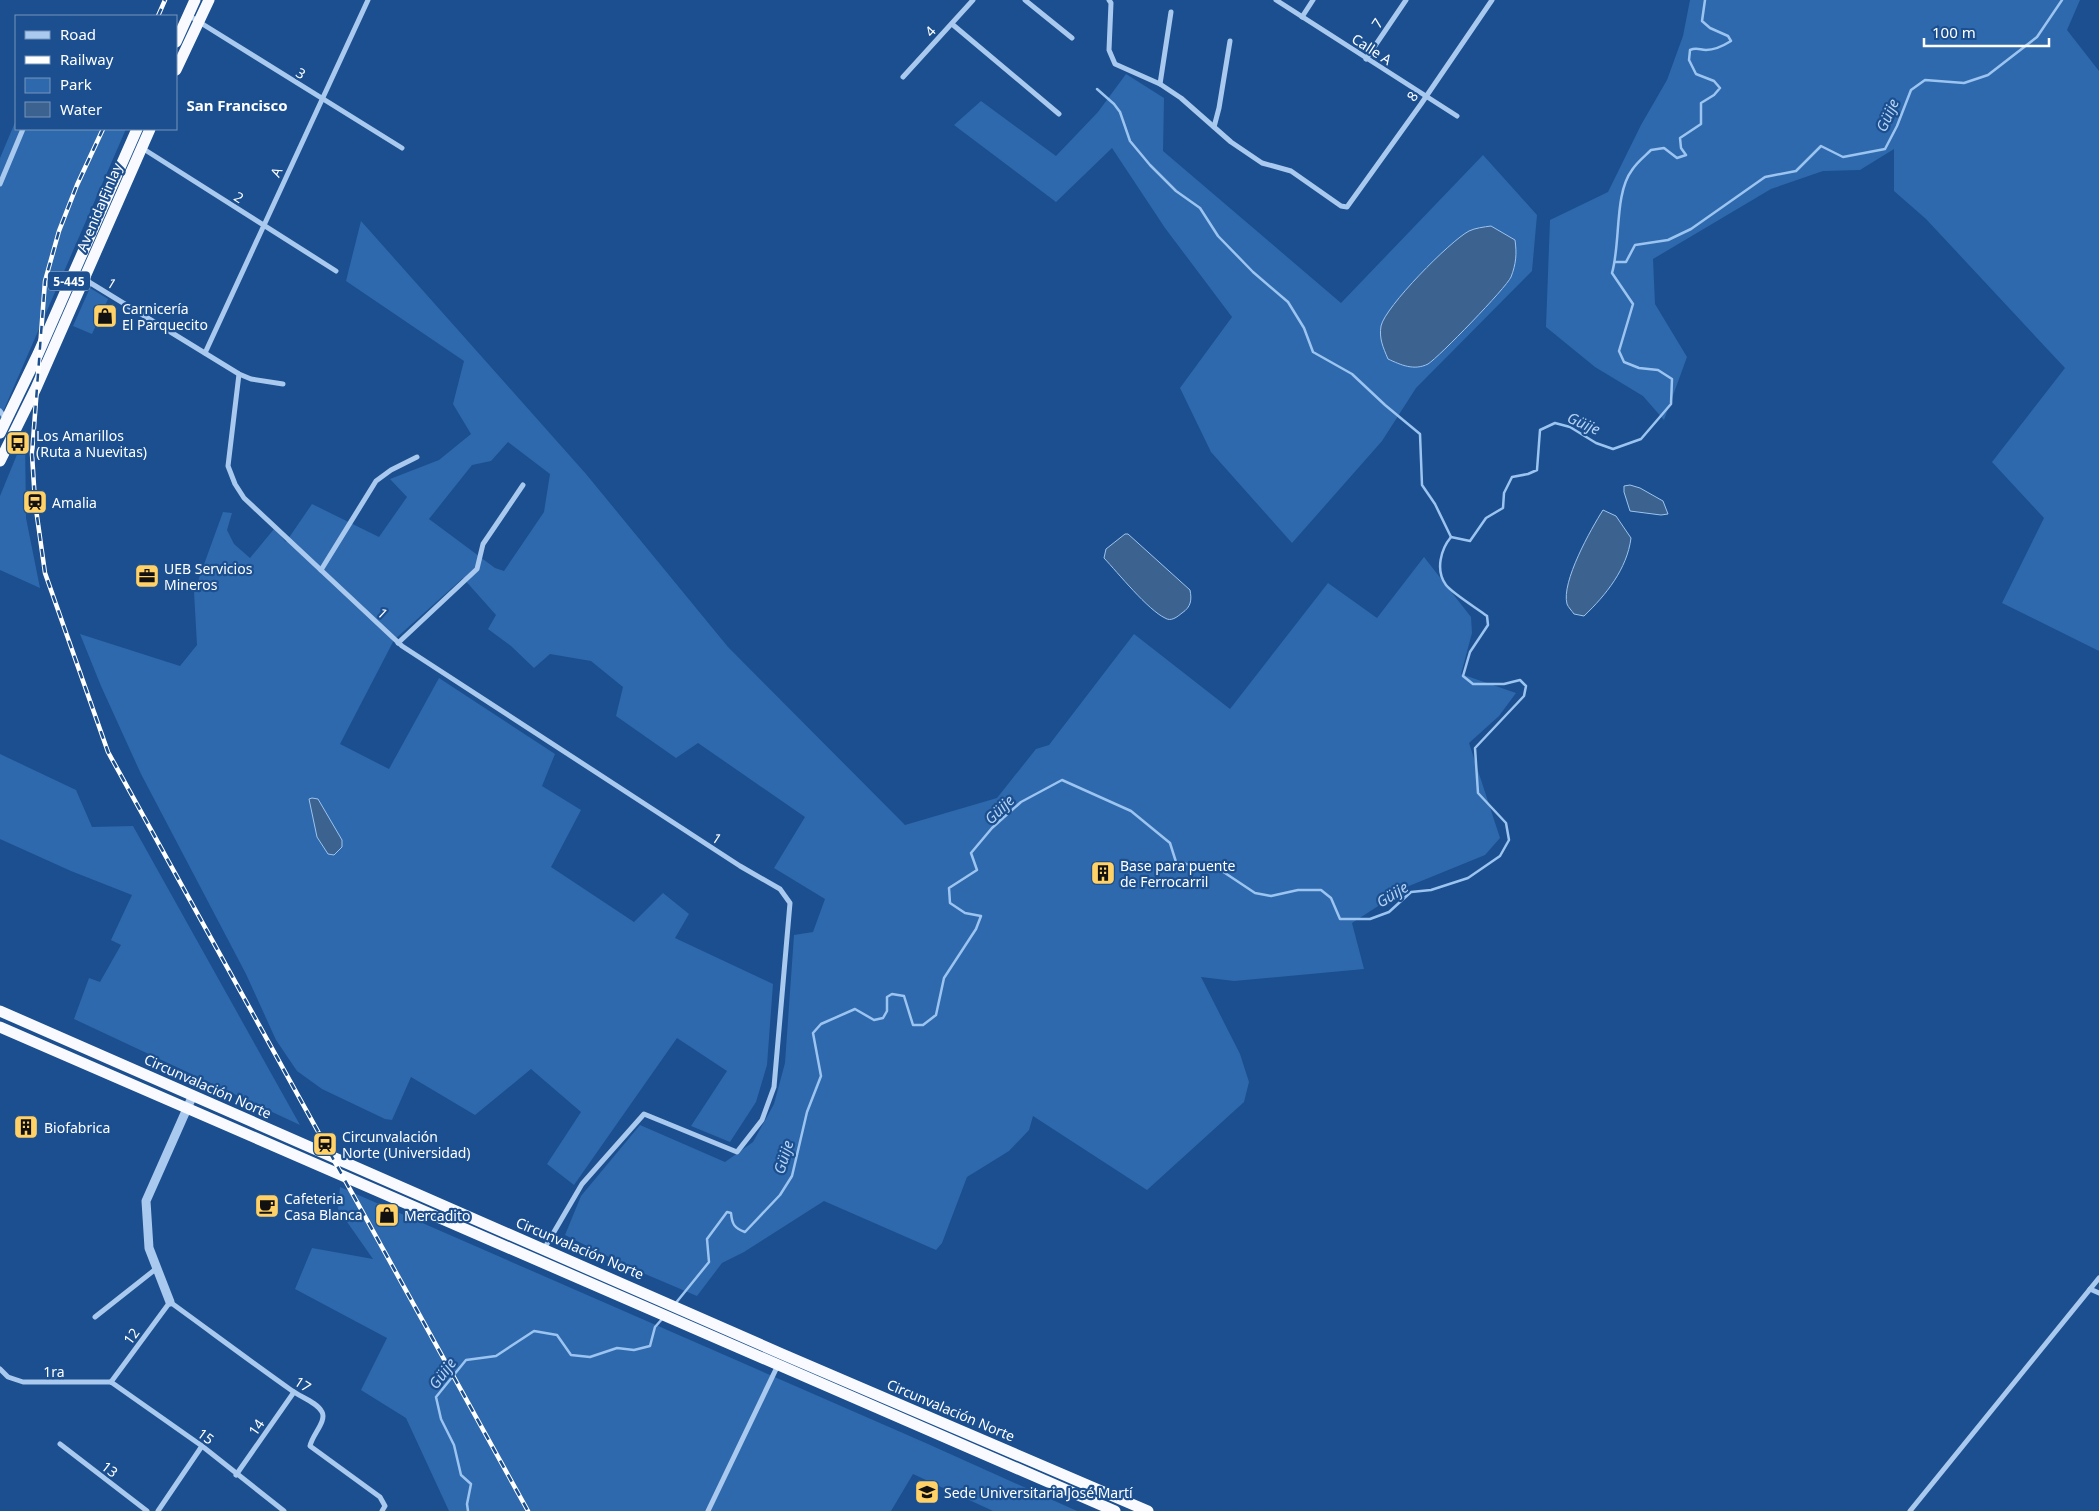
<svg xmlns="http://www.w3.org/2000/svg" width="2099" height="1511" viewBox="0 0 2099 1511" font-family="'Noto Sans',sans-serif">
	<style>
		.green { fill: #2e69ad; fill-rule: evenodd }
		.water { fill: #3c6290; stroke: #9cc4f0 }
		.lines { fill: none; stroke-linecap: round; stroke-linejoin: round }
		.stream { stroke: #9cc4f0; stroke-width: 2.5 }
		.minor { stroke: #a9c9ee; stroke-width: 5 }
		.tertiary { stroke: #a9c9ee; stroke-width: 9 }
		.trunk { stroke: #f8faff; stroke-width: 11 }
		.rail-casing { stroke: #fff; stroke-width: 4.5 }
		.rail { stroke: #1b4f8f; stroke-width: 2.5; stroke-dasharray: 8; stroke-linecap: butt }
		.labels { text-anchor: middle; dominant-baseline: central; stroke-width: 4.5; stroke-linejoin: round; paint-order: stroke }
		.shield { fill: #1b4f8f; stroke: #bbcadd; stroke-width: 1 }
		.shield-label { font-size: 12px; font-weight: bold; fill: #fff }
		.street-label { font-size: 14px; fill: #fff; stroke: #1b4f8f }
		.poi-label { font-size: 14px; fill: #fff; stroke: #1b4f8f; text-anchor: start }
		.neighbourhood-label { font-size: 15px; font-weight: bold; fill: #fff; stroke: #1b4f8f }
		.water-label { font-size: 15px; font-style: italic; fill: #b5d3f5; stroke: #1b4f8f }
	</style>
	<rect width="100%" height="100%" fill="#1b4f8f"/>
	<g class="green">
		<path d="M1690,0h390l-13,30 32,41v580l-97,-48 42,-85 -52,-56 73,-94 -139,-149 -32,-28v-42l-34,21 -37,1 -52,18 -118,70 2,45 32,53 -23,63 -21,-24 -48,-29 -49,-40 4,-107 58,-28 33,-67 26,-45 16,-44z"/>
		<path d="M1126,74l38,24 -1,53 178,152 142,-148 54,60 -5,56 -116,117 -34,53 -90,102 -81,-91 -31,-64 52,-71 -67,-89 -53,-80 -56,54 -102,-77 27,-24 75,55 42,-44z"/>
		<path d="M16,120v9h110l-124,285 -2,19v-275z"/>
		<path d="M361,221l225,253 142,173 177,178 92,-27 39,-49 13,-4 85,-111 96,75 98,-126 49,35 47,-61 47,60 1,16 -11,41 55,19 -17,23 -30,27 31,95 -15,17 -76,31 -57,37 12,46 -130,12 -33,-4 39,77 9,28 -5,20 -97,88 -114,-74 -4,14 -20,21 -42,26 -25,66 -6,7 -112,-49 -80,51 -22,11 -25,33 -66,-28 -66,-33 16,-39 59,-71 85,37 28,-20 21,-38 11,-41 9,-128 19,-3 12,-33 -51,-31 31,-51 -107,-74 -22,15 -60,-42 7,-29 -32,-26 -41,-7 -16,14 -23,-22 -23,-17 8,-14 -33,-37 -69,62 -54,104 49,25 50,-91 116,76 -13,32 39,24 -30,57 83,55 29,-29 26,21 -14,24 98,46 -6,81 -11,37 -26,40 -39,-16 36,-55 -50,-33 -103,147 -27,-21 34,-52 -50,-43 -56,46 -64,-38 -19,43 -7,-1 -63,-30 -25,-18 -21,-31 -30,-66 -105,-200 -40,-88 -21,-52 100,32 17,-21 -3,-53 29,-80 9,1 -5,17 7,14 16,14 24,-29 12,13 26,-38 67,33 28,-40 -17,-18 49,-19 32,-26 -18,-30 11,-43 -118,-80zM508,442l42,32 -6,38 -40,59 -9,-3 -66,-49 43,-54 19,-4z"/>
		<path d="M90,288l18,11 -16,35 -19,-8z"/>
		<path d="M25,435l1,83 14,70 -40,-18v-74z"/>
		<path d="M0,754l76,36 16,37 41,-1 167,299 -226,-106 15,-41 11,4 21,-37 -10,-5 21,-45 -61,-24 -71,-32z"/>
		<path d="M340,1187l588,257 149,67h-84l-80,-37 -22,37h-442l-43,-93 -45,-28 26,-52 -92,-49 17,-41 61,11 -35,-50z"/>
	</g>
	<g class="water">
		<path d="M1491,226l24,14c2,14 1,24 -4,37 -5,11 -72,80 -83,87 -14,7 -27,1 -40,-5 -5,-12 -9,-20 -7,-33 4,-19 69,-85 88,-95 6,-3 15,-4 22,-5z"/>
		<path d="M1630,485l10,3 23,13 5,13 -7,1 -31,-4 -6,-19v-6z"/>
		<path d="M1603,510l13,6 15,22c-4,31 -25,57 -47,78l-10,-2c-2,-3 -6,-7 -7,-10 -6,-22 24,-75 36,-94z"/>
		<path d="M1125,534h3l62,56c2,10 1,17 -8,23 -5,4 -11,9 -17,5 -17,-8 -47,-45 -61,-60l2,-9z"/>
		<path d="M312,798l6,1 24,41v7l-8,8 -6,-1 -11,-17 -8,-38z"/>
	</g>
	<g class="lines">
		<g class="stream">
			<path d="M1097,89l17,15 6,8 10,29 20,24 26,26 24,17 18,28 35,36 35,30 16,26 9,24 39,22 33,31 35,29 2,51 13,19 16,33"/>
			<path d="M1615,262h11l9,-17 33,-5 23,-11 74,-52 31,-6 25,-25 22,11 42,-8 12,-23 14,-36 14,-10 39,3 24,-8 49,-38 25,-37"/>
			<path d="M675,1304l34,-42 -2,-23 20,-27 4,1c1,11 3,15 14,19l35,-37 12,-19 15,-64 14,-36 -8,-43 8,-9 34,-15 19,11 9,-2 4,-7v-14l5,-3 12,2 9,29h10l13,-10 8,-37 32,-49 5,-13 -16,-3 -15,-10 -1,-15 28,-18 -6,-17 21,-25 29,-26 41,-22 69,31 39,32 6,19 46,9 33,22 16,3 27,-6h23l10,8 9,21h30l19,-7 22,-20 20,-2 37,-12 32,-22 9,-16 -3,-17 -28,-30 -3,-45 49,-52 2,-10 -6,-6 -16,4h-31l-10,-8 7,-24 18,-27 -1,-9c-9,-7 -35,-23 -41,-31 -11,-15 -5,-36 5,-48l19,4 16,-23 17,-10 1,-15 8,-16 16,-3 9,-4 3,-40 15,-7 15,4 26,16 17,6 28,-10 30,-35 1,-25 -14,-9 -19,-2 -15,-6 -5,-11 14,-47 -21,-31c9,-31 2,-79 20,-103 5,-8 13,-14 19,-20l13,-2 13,10 9,-3 -5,-7 -1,-10 21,-14v-21l13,-8 6,-7 -6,-7 -18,-7 -7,-14 1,-10c7,-3 10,0 16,0 9,0 17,-4 25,-9l-3,-5 -18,-8 -8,-7 3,-21"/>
			<path d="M468,1511l-1,-7 4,-20 -10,-9 -7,-30 -13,-26 -5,-22 30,-37 30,-4 38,-25 23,4 14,20 19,2 27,-9 17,2 16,-4 5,-19 8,-9"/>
		</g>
		<g class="minor">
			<path d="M1025,0l47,38"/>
			<path d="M1109,0l2,3 -2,47 6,14 45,20 21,14 50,44 31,21 29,8 50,35 6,1 74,-103 71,-104"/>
			<path d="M1276,0l181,116"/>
			<path d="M188,15l214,133"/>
			<path d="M1302,17l11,-17"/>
			<path d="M952,24l107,90"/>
			<path d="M1366,59l40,-59"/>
			<path d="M903,77l70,-77"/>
			<path d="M1160,84l11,-72"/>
			<path d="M1214,127l5,-19 11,-67"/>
			<path d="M142,148l194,123"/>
			<path d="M0,184l23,-55"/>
			<path d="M84,279l155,95 12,5 32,5"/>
			<path d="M205,353l163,-353"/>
			<path d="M239,374l-11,92 7,18 9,14 158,148 338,220 40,23 10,14 -16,184 -12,33 -25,32 -93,-38 -62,70 -38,65"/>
			<path d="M0,411l7,9"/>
			<path d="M321,570l55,-89 15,-11 26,-13"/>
			<path d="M398,643l79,-74 6,-25 40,-59"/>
			<path d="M2090,1289l9,4"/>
			<path d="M95,1317l62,-49"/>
			<path d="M0,1369l8,8 15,5h88"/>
			<path d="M111,1382l59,-80c40,29 80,59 121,88 9,7 26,12 31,22 5,9 -10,23 -12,34l70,51 5,9 -3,5"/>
			<path d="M111,1382l91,64 82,65"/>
			<path d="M60,1444l87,67"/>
			<path d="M236,1475l58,-83"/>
			<path d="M158,1511l44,-65"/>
			<path d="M708,1511l70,-146"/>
			<path d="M1910,1511l189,-233"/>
		</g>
		<path class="tertiary" d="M170,1302l-21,-54 -3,-47 47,-106"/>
		<g class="trunk">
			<path d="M176,42l19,-42"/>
			<path d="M176,70l33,-70"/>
			<path d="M0,433l38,-79 99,-225"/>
			<path d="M0,461l36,-73 114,-259"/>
			<path d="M0,1011l782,343 366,157"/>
			<path d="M0,1027l1115,484"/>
		</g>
		<defs>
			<g id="rail">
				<path d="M158,16l7,-16"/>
				<path d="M103,129l-26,56 -18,46 -14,50 -13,173 3,48 10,71 63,179 420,759"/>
			</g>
		</defs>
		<use href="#rail" class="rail-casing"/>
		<use href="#rail" class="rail"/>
	</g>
	<defs>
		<symbol id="shop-square" viewBox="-11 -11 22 22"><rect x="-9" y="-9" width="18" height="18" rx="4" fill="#ffd166" stroke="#1b4f8f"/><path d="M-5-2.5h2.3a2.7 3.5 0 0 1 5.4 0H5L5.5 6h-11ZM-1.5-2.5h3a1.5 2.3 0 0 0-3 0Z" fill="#111"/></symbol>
		<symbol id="bus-square" viewBox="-11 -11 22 22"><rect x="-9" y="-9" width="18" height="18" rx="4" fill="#ffd166" stroke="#1b4f8f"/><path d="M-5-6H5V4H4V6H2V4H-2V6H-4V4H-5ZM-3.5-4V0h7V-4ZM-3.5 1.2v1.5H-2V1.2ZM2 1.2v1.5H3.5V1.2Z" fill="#111"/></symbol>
		<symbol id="station-square" viewBox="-11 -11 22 22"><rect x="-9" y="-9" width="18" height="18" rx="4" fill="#ffd166" stroke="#1b4f8f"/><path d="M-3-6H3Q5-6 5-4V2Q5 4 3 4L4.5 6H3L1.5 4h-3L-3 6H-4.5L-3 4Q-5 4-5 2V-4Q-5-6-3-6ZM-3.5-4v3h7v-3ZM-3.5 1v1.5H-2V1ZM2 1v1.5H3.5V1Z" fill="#111"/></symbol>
		<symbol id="office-square" viewBox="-11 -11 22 22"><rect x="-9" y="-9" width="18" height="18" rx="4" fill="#ffd166" stroke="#1b4f8f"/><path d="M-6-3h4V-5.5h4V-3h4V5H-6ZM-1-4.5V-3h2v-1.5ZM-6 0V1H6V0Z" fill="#111"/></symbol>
		<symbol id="building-square" viewBox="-11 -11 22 22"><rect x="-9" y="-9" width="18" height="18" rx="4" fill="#ffd166" stroke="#1b4f8f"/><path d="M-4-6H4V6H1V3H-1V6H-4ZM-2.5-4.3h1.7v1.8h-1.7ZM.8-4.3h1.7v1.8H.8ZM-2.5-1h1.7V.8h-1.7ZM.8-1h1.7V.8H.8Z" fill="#111"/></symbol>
		<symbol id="cafe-square" viewBox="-11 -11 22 22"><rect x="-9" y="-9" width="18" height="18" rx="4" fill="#ffd166" stroke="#1b4f8f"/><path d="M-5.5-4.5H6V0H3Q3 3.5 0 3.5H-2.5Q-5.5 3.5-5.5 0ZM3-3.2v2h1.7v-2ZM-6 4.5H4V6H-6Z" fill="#111"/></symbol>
		<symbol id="university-square" viewBox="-11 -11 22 22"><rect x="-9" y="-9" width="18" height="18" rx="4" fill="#ffd166" stroke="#1b4f8f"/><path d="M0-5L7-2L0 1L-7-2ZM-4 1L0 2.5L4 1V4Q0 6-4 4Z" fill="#111"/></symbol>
	</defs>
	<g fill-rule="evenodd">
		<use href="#shop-square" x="91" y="302" width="28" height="28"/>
		<use href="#bus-square" x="4" y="429" width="28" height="28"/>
		<use href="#station-square" x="21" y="488" width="28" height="28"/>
		<use href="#office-square" x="133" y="562" width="28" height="28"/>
		<use href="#building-square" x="1089" y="859" width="28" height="28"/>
		<use href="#building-square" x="12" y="1113" width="28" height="28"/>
		<use href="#station-square" x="311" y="1130" width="28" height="28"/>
		<use href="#cafe-square" x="253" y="1192" width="28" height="28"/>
		<use href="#shop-square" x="373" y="1201" width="28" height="28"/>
		<use href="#university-square" x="913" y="1478" width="28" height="28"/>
	</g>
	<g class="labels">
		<rect class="shield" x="48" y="271.5" width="42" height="19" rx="4"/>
		<g class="shield-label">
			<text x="69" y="281">5-445</text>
		</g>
		<g class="street-label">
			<text transform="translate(1377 23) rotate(-56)">7</text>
			<text transform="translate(930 31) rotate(-47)">4</text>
			<text transform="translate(1372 49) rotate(33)">Calle A</text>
			<text transform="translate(301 73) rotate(32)">3</text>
			<text transform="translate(1412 96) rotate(-55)">8</text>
			<text transform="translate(276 172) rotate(-65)">A</text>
			<text transform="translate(239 197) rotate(32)">2</text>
			<text transform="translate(99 207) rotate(-67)">Avenida Finlay</text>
			<text transform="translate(112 283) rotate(31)">1</text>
			<text transform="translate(383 613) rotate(43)">1</text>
			<text transform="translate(717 838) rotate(33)">1</text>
			<text transform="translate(208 1086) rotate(24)">Circunvalación Norte</text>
			<text transform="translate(580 1248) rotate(23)">Circunvalación Norte</text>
			<text transform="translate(131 1336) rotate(-54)">12</text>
			<text x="54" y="1371">1ra</text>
			<text transform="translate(303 1384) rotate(33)">17</text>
			<text transform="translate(951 1410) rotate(23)">Circunvalación Norte</text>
			<text transform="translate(256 1427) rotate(-55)">14</text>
			<text transform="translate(206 1436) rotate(36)">15</text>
			<text transform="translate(110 1469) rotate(38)">13</text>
		</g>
		<g class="poi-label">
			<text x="122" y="308">Carnicería<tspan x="122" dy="16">El Parquecito</tspan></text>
			<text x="36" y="435">Los Amarillos<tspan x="36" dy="16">(Ruta a Nuevitas)</tspan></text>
			<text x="52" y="502">Amalia</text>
			<text x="164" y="568">UEB Servicios<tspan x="164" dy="16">Mineros</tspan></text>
			<text x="1120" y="865">Base para puente<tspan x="1120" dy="16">de Ferrocarril</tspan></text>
			<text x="44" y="1127">Biofabrica</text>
			<text x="342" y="1136">Circunvalación<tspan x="342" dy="16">Norte (Universidad)</tspan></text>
			<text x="284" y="1198">Cafeteria<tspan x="284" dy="16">Casa Blanca</tspan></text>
			<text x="404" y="1215">Mercadito</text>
			<text x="944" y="1492">Sede Universitaria José Martí</text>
		</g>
		<g class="neighbourhood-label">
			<text x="237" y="105">San Francisco</text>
		</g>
		<g class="water-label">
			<text transform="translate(1887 115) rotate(-66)">Güije</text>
			<text transform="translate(1584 423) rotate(24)">Güije</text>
			<text transform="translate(999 809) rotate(-44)">Güije</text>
			<text transform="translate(1392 894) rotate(-32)">Güije</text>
			<text transform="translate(783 1157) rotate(-73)">Güije</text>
			<text transform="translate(442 1373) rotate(-53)">Güije</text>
		</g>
	</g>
	<rect x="15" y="15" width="162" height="115" fill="#1b4f8f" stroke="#7695bc"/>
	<rect x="25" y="31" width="25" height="8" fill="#a9c9ee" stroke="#7695bc"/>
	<text x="60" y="40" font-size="15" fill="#ffffff">Road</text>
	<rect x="25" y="56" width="25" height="8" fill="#ffffff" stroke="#7695bc"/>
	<text x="60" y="65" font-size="15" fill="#ffffff">Railway</text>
	<rect x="25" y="78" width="25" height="15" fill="#2e69ad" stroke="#7695bc"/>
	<text x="60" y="90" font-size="15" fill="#ffffff">Park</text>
	<rect x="25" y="102" width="25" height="15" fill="#3c6290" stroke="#7695bc"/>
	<text x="60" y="115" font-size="15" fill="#ffffff">Water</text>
	<path d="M1924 38v8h125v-8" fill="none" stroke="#ffffff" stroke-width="2.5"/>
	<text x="1932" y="38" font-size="15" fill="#ffffff" stroke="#1b4f8f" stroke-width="4" paint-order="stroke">100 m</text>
</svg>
